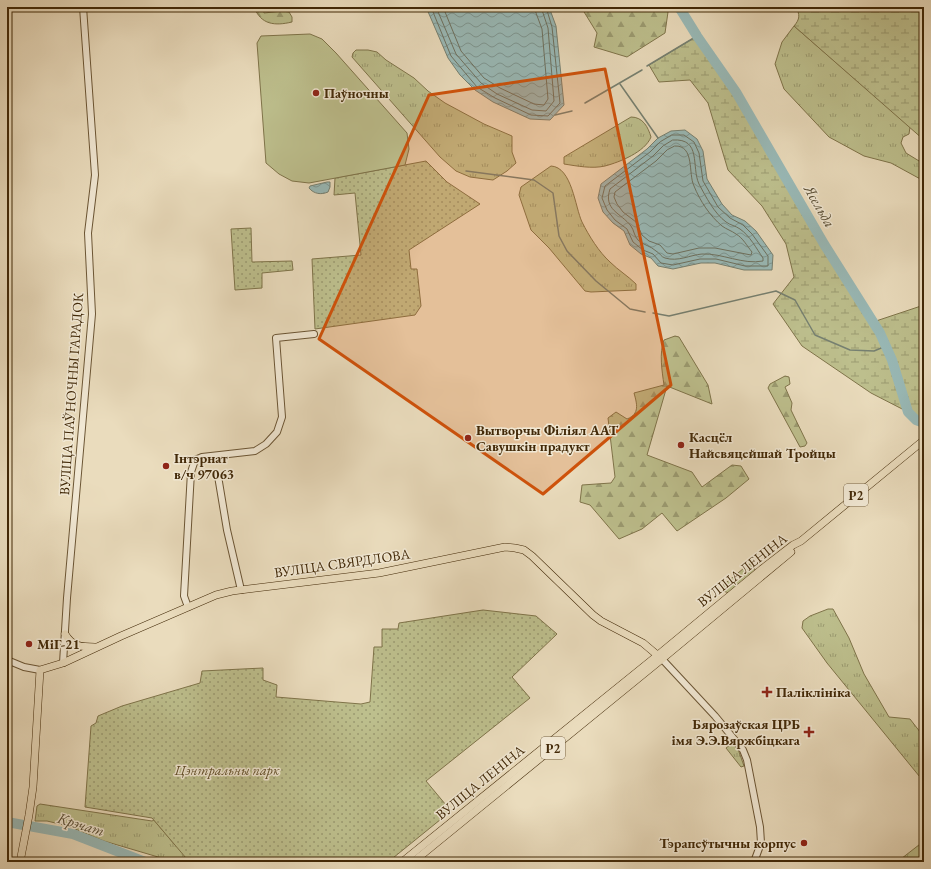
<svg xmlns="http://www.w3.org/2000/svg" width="931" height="869" viewBox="0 0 931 869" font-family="'EB Garamond',serif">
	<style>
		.grass { fill: url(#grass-tufts); stroke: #7f744a }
		.forest { fill: url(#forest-firs); stroke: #7f744a }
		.wetland { fill: url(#wetland-marsh); stroke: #7f744a }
		.park { fill: url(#park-dots); stroke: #7f744a }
		.pitch { fill: #bdbf8d; stroke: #7f744a }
		.water { fill: url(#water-waves); stroke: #768071 }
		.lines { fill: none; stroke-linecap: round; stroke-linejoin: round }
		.shore { stroke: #6d7160; stroke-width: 1 }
		.stream { stroke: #768071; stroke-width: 1.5 }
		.river { stroke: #99bab8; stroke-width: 10 }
		.minor-casing { stroke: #6b5534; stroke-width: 8 }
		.major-casing { stroke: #412807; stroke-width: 8 }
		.minor { stroke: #f1e8d4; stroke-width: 6 }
		.major { stroke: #eadcbd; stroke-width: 7 }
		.marked { fill: #cf520b; fill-opacity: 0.2; stroke: #cf520b; stroke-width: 3; stroke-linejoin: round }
		.poi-dot { fill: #8f2418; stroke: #f1e8d4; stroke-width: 1.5 }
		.labels { text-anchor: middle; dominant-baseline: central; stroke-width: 3; stroke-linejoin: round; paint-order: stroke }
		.shield { fill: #f1e8d4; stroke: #766244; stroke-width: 1 }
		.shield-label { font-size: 13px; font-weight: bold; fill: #412807 }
		.poi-label { font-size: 14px; font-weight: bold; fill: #412807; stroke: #f1e8d4; text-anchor: start }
		.street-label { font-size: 14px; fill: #412807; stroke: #f1e8d4 }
		.park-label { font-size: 14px; font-style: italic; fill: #604e28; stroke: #f1e8d4 }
		.water-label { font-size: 15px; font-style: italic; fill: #574c33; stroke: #f1e8d4 }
	</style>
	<defs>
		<pattern id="grass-tufts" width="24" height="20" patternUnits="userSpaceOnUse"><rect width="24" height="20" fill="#bdbf8d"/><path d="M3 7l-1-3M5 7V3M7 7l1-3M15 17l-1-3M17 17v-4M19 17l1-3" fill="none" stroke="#9b9b71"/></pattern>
		<pattern id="forest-firs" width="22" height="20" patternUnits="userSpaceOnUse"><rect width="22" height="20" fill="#bdbf8d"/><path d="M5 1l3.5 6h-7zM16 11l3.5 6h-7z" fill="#9b9b71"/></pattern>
		<pattern id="wetland-marsh" width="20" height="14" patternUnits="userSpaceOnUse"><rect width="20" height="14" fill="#bdbf8d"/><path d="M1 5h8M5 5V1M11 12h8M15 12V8" fill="none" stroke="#9b9b71"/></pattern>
		<pattern id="park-dots" width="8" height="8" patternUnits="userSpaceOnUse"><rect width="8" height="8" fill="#bdbf8d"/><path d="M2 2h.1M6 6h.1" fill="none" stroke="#9b9b71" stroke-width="1.8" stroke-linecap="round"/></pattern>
		<pattern id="water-waves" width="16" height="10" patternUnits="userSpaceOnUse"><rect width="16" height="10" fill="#99bab8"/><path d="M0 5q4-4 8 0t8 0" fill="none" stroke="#7e9794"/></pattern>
	</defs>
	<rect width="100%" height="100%" fill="#eadcbd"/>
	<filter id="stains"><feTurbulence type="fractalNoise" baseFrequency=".005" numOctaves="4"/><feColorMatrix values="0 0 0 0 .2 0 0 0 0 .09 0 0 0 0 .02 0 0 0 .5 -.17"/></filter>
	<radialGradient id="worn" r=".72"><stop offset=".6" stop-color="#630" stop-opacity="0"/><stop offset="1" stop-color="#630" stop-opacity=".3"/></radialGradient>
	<g class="grass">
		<path d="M794,26l116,101 -1,7 -6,3 -2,6 5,10 18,11v17l-33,-18 -27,-7 -35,-19 -45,-48 -9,-25 7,-22z"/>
		<path d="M356,50h12l9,2 9,8 28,18 14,13 17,12 39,21 28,12v16l4,11 -9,8 -14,9 -23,-3 -14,-6 -16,-14 -88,-100 1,-4z"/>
		<path d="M631,117c12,0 17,10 20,20 -6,15 -31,25 -46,29 -13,3 -28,0 -41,-2v-7z"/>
		<path d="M551,166c21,1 24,41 31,56 7,14 17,30 28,40 8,8 18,14 26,22v6l-45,2 -6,-1 -36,-43 -18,-18 -12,-35 2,-8z"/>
		<path d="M749,564l5,1 1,6 -26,22 -6,-2 -1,-5z"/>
		<path d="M828,609h5l16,29 15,36 25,43 21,2 14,18v45l-97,-119 -25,-35 1,-7 7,-5z"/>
		<path d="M730,745h4l4,4 6,17 -3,1 -15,-19z"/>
		<path d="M40,804l112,17 2,-1 21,25 78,2 4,14 -82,1 -71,-21 -36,-15 -21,-5h-12l2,-15z"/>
		<path d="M924,841v15l-7,6h-20z"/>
	</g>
	<g class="forest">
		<path d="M254,7h9l1,6 18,-2 7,1 3,5v5c-17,4 -31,3 -38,-15z"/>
		<path d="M581,7h84l3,5 -3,21 -38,24 -33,-10 3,-14z"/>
		<path d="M675,336l4,1 29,48 4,19 -45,-18 -20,69 45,17 10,15 30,-22 9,1 8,13 -23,19 -49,33 -15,-18 -20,16 -23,10 -29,-34 -10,-3 2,-17 29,-2 4,-6 -7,-59 8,-6 11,7c13,-5 10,-15 7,-26l30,-8c-2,-14 -5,-32 0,-45z"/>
		<path d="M785,376l4,1 1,7 -5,3 7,16 -1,7 16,33 -2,3 -5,1 -32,-59 2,-4z"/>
	</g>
	<g class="wetland">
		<path d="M796,7h128v133l-130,-114c6,-7 6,-11 2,-19z"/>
		<path d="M697,36l39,56 88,152 49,78 51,-17v118l-8,-3 -8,-8 -37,-19 -69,-47 -29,-42 21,-27 -8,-33 -24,-38 -34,-36 -20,-67 -18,-23 -31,2 -10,-17z"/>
	</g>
	<g class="park">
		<path d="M426,161l21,21 33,22 -71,46 2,19h6l4,37 -6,9 -100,14 -3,-70 49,-4 -6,-62 -21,2 1,-17z"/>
		<path d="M251,228l1,34 40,-1 1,9 -31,3v15l-27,2 -4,-61z"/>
		<path d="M483,610l53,6 21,18 -45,43 18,21 -104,83 25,30 -63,51h-99l-7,-3 -20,-1h-76l-34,-40 -67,-11 6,-81 5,-3 2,-7 24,-10 78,-23 2,-12 61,-3v12l14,5 -1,12 85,7 9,-2 4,-55h8v-18h16l1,-6z"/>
	</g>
	<path class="pitch" d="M310,34l12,5 14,14 71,80 2,16 -4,16 -96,18 -17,-2 -13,-7 -13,-11 -9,-120 4,-7z"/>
	<g class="water">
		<path d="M426,7h123l7,19 8,79 -14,15 -20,-1 -37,-17 -18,-12 -15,-15 -12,-17z"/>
		<path d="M685,130l12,9 6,12 4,28 15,25 10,11 13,6 11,10 17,24 -1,15h-28l-29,-7h-14l-28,6 -15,-3 -7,-8 -10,-4 -11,-9 -6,-14 -11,-8 -10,-11 -5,-14 3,-14 46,-35 11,-11 13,-7z"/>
		<path d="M327,182h3v5l-2,5c-7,3 -14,2 -19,-4l1,-2z"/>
	</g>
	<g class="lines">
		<g class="shore">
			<path d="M431,7l20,49 26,31 18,11 36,17 17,1 12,-13 -8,-76 -6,-20"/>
			<path d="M436,7l20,47 25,29 16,11 35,16 14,1 8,-10 -6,-73 -7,-21"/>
			<path d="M443,7l18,44 23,27 16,10 34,16 10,1 4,-6 -6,-70 -6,-16 -1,-6"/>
			<path d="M672,135h12l10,7 5,11 4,28 15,26 12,11 13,7 9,9 16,22v10h-23l-29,-7h-16l-27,6 -12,-2 -8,-9 -10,-4 -10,-8 -6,-13 -12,-9 -8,-10 -5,-12 3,-12 45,-34 10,-10z"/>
			<path d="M673,140c29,-2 18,27 26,44 7,13 15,29 27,38 4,3 10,4 14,7 10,7 16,19 23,29v3c-20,4 -41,-8 -61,-7 -12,1 -24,8 -37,4 -4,-1 -5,-5 -9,-7 -5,-5 -13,-6 -18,-11 -4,-4 -4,-10 -7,-14 -10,-13 -28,-16 -21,-37l43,-33 10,-10z"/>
			<path d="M675,146c20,-1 13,28 19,40 6,15 16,30 28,40 4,3 10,5 14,8 7,4 11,12 16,18l-1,3 -36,-7h-16l-26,6 -6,-1 -7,-8 -11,-4 -7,-6 -6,-13 -13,-10 -6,-8 -3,-7 1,-5 41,-31 11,-11z"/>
		</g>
		<g class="stream">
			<path d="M647,66l50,-30"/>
			<path d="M620,84l38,54"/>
			<path d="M585,103l57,-33"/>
			<path d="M555,115l17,-4"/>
			<path d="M466,171l68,9 19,13 6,43 8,15 29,30 34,28 15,3"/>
			<path d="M653,313l16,3 107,-25 19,9 20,35 35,15 24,1 12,-5"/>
		</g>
		<g class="river">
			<path d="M679,7l18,29 39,56 88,152 56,89 12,27 16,52 8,8 8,3"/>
			<path d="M7,822l66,12 72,28"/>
		</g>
		<defs>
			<g id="minor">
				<path d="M218,476l9,54 14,60"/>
				<path d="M188,607l-4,-11 7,-124 4,-12 7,-3 53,-6 11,-7 11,-12 5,-15 -6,-79 38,-4"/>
				<path d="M662,659l53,57 28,34 4,10 13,67 1,16 -7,19"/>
				<path d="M7,660l17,7 16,3"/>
				<path d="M63,663l4,-65 25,-284 -4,-81 7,-58 -12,-168"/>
			</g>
			<g id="major">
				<path d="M65,634c8,13 16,13 30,13"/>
				<path d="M20,862l9,-47 4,-28 7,-117 23,-7 58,-27 95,-41 16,-4 147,-18 126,-26 10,1 9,2 8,6 61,59 8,6 42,22 19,16"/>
				<path d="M402,862l256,-207 104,-86 31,-24 8,-4 123,-101"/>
				<path d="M413,862l249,-203 129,-107"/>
			</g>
		</defs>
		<use href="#minor" class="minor-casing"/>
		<use href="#major" class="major-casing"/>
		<use href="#minor" class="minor"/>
		<use href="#major" class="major"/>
	</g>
	<path class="marked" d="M605,69l66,316 -128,109 -224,-155 110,-244z"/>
	<g class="poi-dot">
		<circle cx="316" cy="93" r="4"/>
		<circle cx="468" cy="438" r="4"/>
		<circle cx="681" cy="445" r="4"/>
		<circle cx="166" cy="466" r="4"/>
		<circle cx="29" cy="644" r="4"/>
		<path d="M765 686h4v4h4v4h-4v4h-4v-4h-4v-4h4z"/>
		<path d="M807 726h4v4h4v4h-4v4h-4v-4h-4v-4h4z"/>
		<circle cx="804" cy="843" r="4"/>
	</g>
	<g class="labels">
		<g class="shield">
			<rect x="844" y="484" width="24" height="22" rx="3"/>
			<rect x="541" y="737" width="24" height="22" rx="3"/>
		</g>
		<g class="shield-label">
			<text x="856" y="495">Р2</text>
			<text x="553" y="748">Р2</text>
		</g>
		<g class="poi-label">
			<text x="324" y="93">Паўночны</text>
			<text x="476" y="430">Вытворчы Філіял ААТ<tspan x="476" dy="16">Савушкін прадукт</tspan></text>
			<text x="689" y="437">Касцёл<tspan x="689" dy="16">Найсвяцейшай Тройцы</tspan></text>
			<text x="174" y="458">Інтэрнат<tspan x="174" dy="16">в/ч 97063</tspan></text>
			<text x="37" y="644">МіГ-21</text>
			<text x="776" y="692">Паліклініка</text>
			<text x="800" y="724" text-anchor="end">Бярозаўская ЦРБ<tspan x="800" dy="16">імя Э.Э.Вяржбіцкага</tspan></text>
			<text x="796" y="843" text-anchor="end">Тэрапеўтычны корпус</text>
		</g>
		<g class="street-label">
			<text transform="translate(71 394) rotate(-86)">ВУЛІЦА ПАЎНОЧНЫ ГАРАДОК</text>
			<text transform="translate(342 563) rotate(-8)">ВУЛІЦА СВЯРДЛОВА</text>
			<text transform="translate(742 570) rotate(-38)">ВУЛІЦА ЛЕНІНА</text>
			<text transform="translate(480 782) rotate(-39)">ВУЛІЦА ЛЕНІНА</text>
		</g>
		<g class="park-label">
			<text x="227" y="770">Цэнтральны парк</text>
		</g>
		<g class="water-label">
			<text transform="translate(820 206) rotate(60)">Ясельда</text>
			<text transform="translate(81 824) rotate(17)">Крэчат</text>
		</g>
	</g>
	<rect width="931" height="869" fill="none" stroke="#eadcbd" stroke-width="24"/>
	<rect x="8" y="8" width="915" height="853" fill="none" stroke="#412807" stroke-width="2"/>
	<rect x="12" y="12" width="907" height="845" fill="none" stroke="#412807"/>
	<rect width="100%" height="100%" filter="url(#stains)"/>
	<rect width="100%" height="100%" fill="url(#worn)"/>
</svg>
